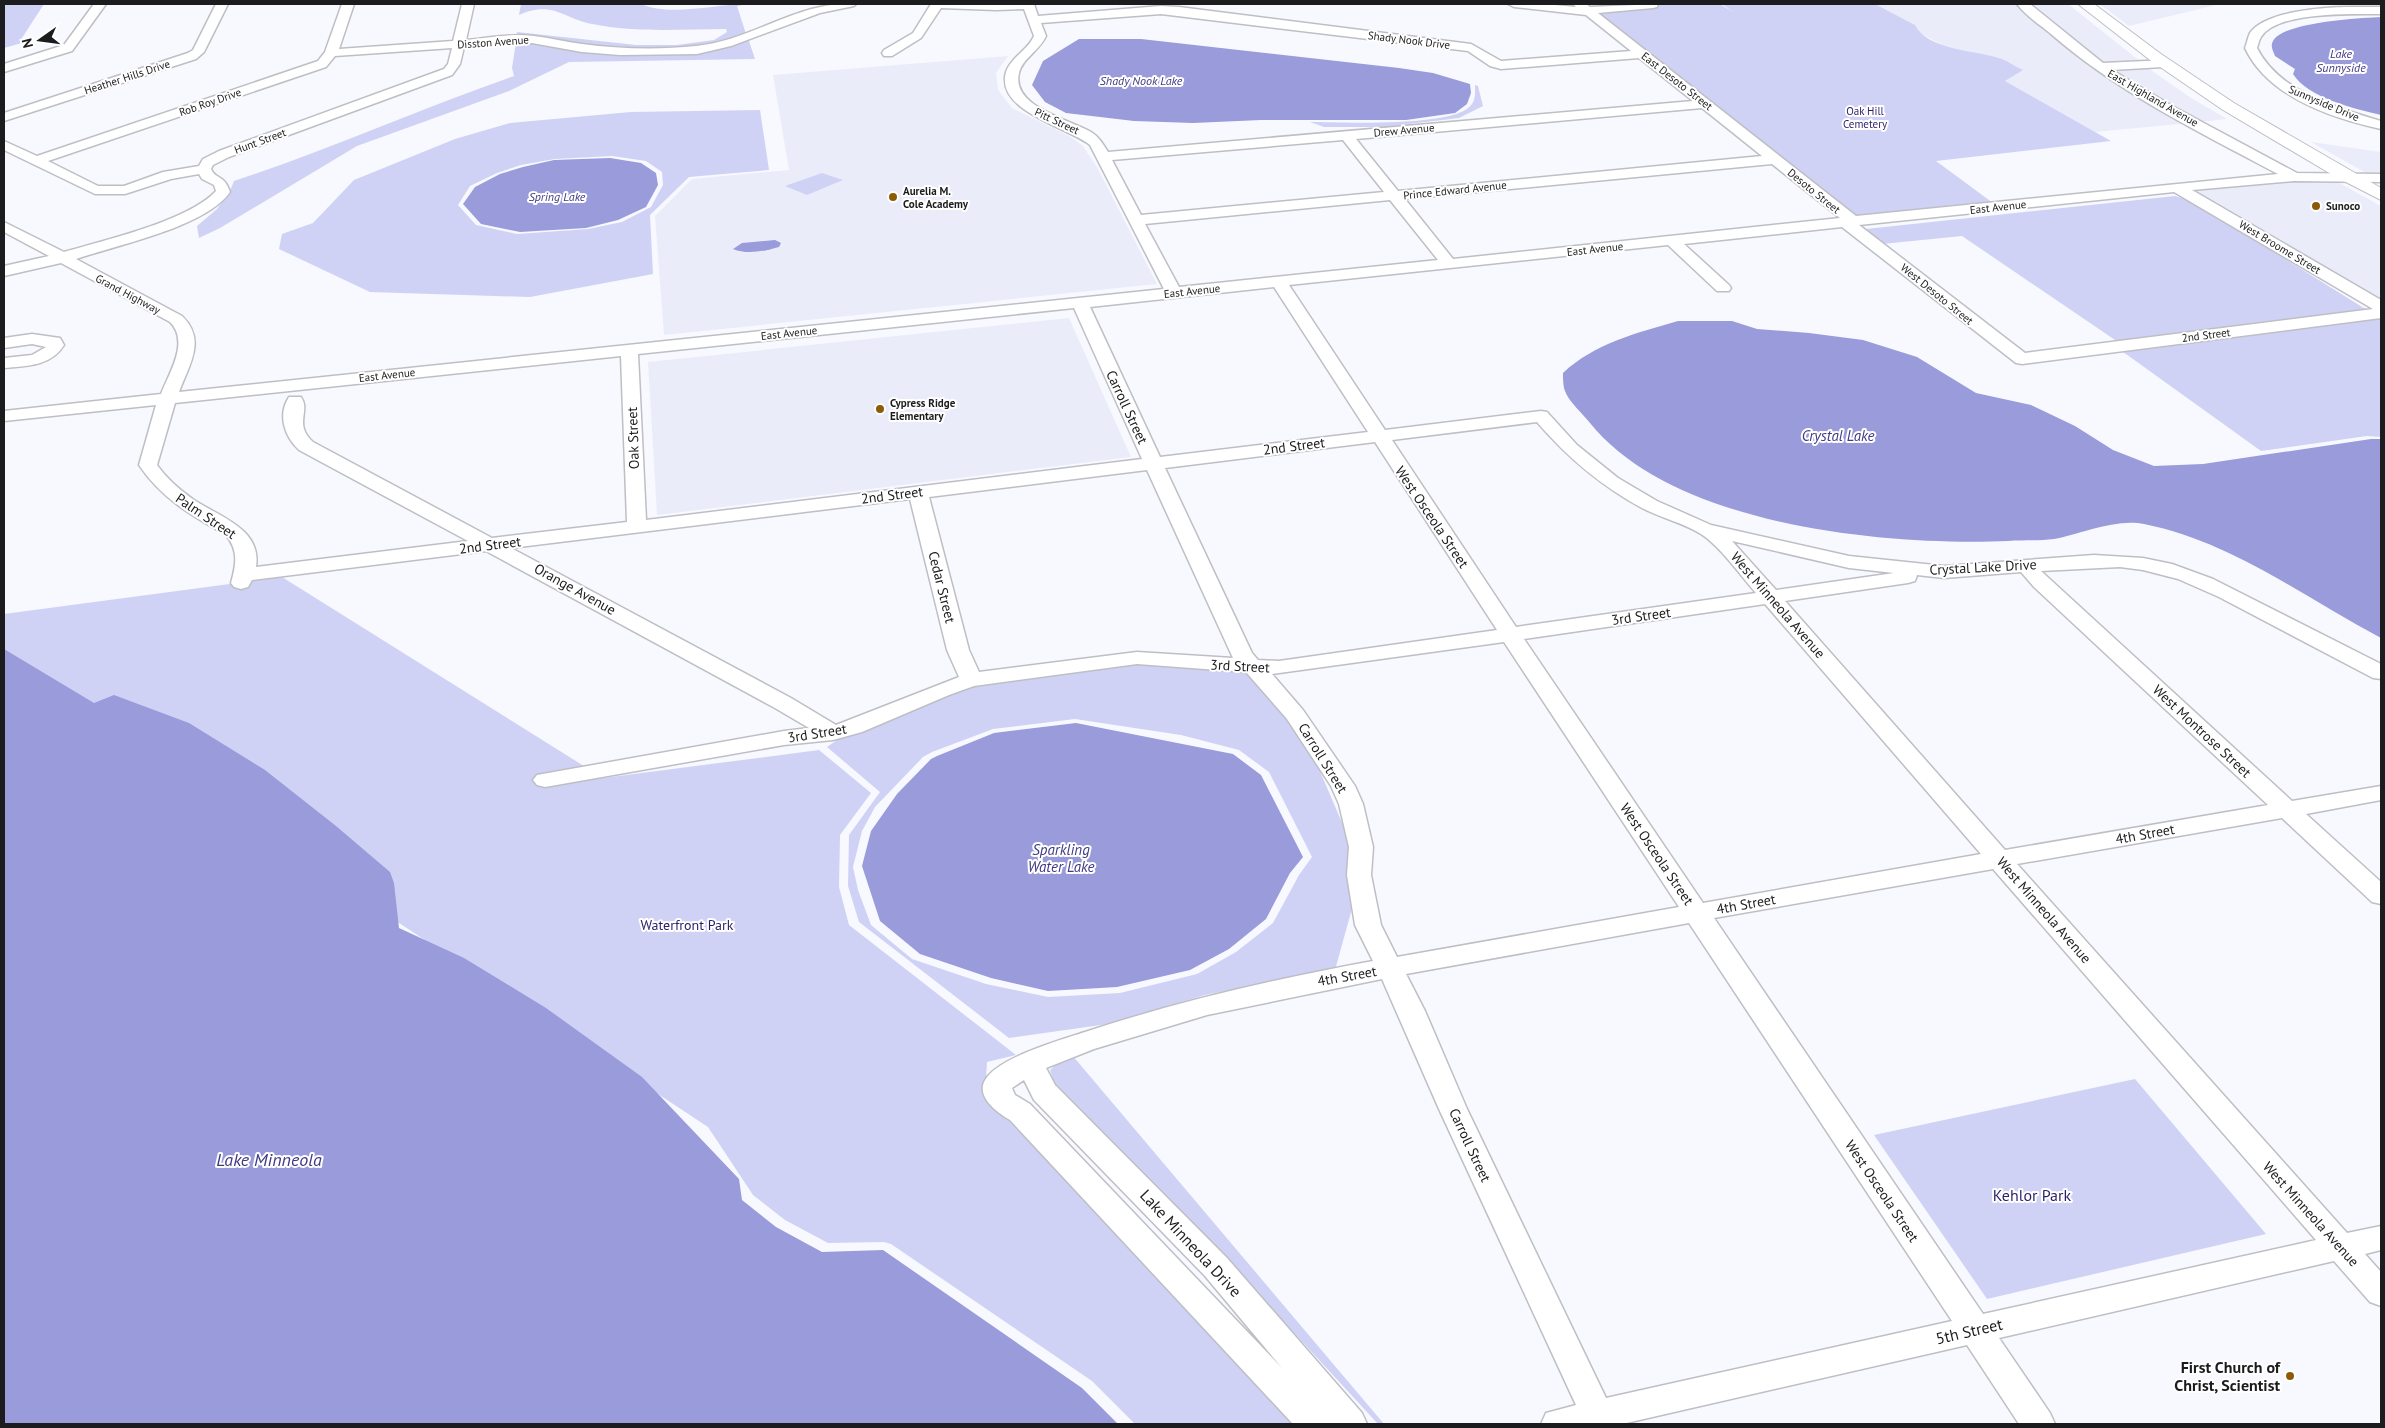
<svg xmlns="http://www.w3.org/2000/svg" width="2385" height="1428" viewBox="0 0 2385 1428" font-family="'PT Sans',sans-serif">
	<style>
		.built { fill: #ebecfa }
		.green { fill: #cfd2f5; fill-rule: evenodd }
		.water { fill: #999bda }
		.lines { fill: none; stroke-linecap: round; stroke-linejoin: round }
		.minor-casing { stroke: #bebfc5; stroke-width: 3 }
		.highway-casing { stroke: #bebfc5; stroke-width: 2 }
		.minor { fill: #fff; fill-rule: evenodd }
		.highway { fill: #fff; fill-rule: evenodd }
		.poi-dot { fill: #8c5b05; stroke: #fff; stroke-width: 2 }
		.labels { text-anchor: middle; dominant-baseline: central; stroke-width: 4; stroke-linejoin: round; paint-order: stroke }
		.far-street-label { font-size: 11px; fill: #1c1c1e; stroke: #fff }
		.far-park-label { font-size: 11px; fill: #291f68; stroke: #fff }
		.far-poi-label { font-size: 11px; font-weight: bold; fill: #1c1c1e; stroke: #fff; text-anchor: start }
		.far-water-label { font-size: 12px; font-style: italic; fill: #3f3a84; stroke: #fff }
		.street-label { font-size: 14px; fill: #1c1c1e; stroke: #fff }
		.park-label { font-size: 14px; fill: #291f68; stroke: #fff }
		.water-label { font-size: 15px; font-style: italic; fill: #3f3a84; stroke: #fff }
		.near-park-label { font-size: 16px; fill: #291f68; stroke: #fff }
		.near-street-label { font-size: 16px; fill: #1c1c1e; stroke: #fff }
		.near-poi-label { font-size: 16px; font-weight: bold; fill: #1c1c1e; stroke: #fff; text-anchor: end }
		.near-water-label { font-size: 18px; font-style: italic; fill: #3f3a84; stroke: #fff }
	</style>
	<rect width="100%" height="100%" fill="#f8f8ff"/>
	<g class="built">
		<path d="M1875,4h143l50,43 121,76 -94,9 -90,-51 17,-11 -20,-11 -56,-12 -28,-15 -3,-7z"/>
		<path d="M2028,4h40l73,58 -38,3z"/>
		<path d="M2100,4h120l-91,22z"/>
		<path d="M1008,56l-12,17 2,17 14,18 57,28 13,9 15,22 60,117 -493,51 -9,-119 37,-37 97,-9 -16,-95z"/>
		<path d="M2145,66l46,32 36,21 -27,3 -26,-13 -66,-41z"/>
		<path d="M2311,142l70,10v23l-13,-1z"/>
		<path d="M2332,179l49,27v97l-193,-114 49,-5z"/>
		<path d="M1069,318l62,139 -474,58 -9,-153z"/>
	</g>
	<g class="green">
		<path d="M4,4h40l-24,37 12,-1 -28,8z"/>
		<path d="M521,4h120c30,13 74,0 106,0l-10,2 9,28 -42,13 -82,3 -106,-11 1,-7 119,13h41l37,-5 13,-8 -1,-3c-44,0 -90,4 -134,-5 -28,-5 -39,-24 -73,-9z"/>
		<path d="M1627,4h93l13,8 -11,-8h153l40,21c13,26 62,25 87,34 7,3 14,8 21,11l-18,11 106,60 -175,20 57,42 -136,13 -267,-207 38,-3z"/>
		<path d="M748,38l7,21 -186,3 -60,29 -152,55 -137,82 -21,10 -2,-12 20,-17 13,-18 4,-10c94,-31 185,-72 280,-105l-2,-8 4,-26 14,-1 134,12z"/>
		<path d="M1475,85l3,1 5,20 -24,12 -75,9h-60l-14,-5c30,0 147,6 162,-18 4,-6 3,-13 3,-19z"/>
		<path d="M760,110l9,60 -80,7 -39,38 3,59 -123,23 -160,-5 -91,-43 3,-15 31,-11 41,-43 101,-41 55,-16 121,-11zM612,156l34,5 16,11 1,13 -12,22 -29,15 -34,7 -71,5 -41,-9 -18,-20 12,-19 27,-13 24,-8 34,-6z"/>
		<path d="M822,173l21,7 -36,15 -22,-9z"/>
		<path d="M2175,196l17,5 175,109 -249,32 -156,-106 -80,8 -16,-15z"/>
		<path d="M2381,317v120l-14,-1 -106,15 -142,-102z"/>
		<path d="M282,577l321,201 216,-28 52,43 -31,42 -1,52 10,38 167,130 -29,7 -2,34c4,11 15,17 25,23l285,305h-160l-43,-43 -201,-137 -7,-2 -56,1 -43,-23 -32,-25 -45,-68 -704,-465v-48z"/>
		<path d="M1137,663l109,9c22,19 53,58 67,84 12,26 23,53 34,78l3,13 3,58 -18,65 -130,25 -97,29 -99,14 -150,-116 -11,-36 1,-51 31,-43 -53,-45 16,-11 124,-50zM1075,719l106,16 58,15 30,22 43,85 -13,18 -26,48 -37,29 -39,22 -77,19 -72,4 -62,-13 -74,-25 -41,-34 -13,-35 -5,-23 9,-36 13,-24 48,-50 9,-5 61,-23z"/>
		<path d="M1072,1055l312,369h-6l-150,-163 -172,-173 -6,-18 15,-13z"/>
		<path d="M2135,1079l131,155 -279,65 -113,-164z"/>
	</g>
	<g class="water">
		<path d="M2381,17v98c-25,-6 -73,-17 -88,-41l2,-5 -20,-13c-2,-5 -5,-10 -2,-15 10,-19 87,-23 108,-24z"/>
		<path d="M1079,39h62l258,29 34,5 37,11 1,9 -4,11 -12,9 -49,7h-145l-68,3 -59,-2 -68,-8 -21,-11 -13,-17 11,-24z"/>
		<path d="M610,158l31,5 15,10 2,12 -12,22 -28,13 -32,8 -66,4 -39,-8 -18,-20 12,-17 25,-13 23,-7 31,-7z"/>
		<path d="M775,240l6,3 -2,4c-14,4 -32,8 -46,2l9,-6z"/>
		<path d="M1678,321h54l25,8 52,4 54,7 54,17 59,36 55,12 44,21 38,24 41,16 49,-2 168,-25h10v199c-78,-41 -148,-96 -237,-114 -27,-6 -64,10 -90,15 -15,2 -31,1 -46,2 -124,5 -335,-15 -418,-118 -7,-9 -21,-21 -25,-32 -2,-5 -2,-13 -2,-18 32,-30 74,-40 115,-52z"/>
		<path d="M4,649l90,54 20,-8 75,28 76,47 71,56 54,46 4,11 5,45 65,30 82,50 96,69 97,102 3,21 34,27 46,25 61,-2 199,138 36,36h-1114z"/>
		<path d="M1076,723l157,31 28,21 42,82 -13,16 -24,46 -37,30 -39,21 -73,17 -69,4 -57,-13 -71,-24 -40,-33 -18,-55 9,-35 26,-37 34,-35 6,-3 57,-23z"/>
	</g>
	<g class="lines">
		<defs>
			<g id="minor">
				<path d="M94,4h12l-34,47 -68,21v-8l60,-19z"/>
				<path d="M216,4h12l-24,48 -8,7 -192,62v-8l184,-60 5,-3z"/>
				<path d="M342,4h12l-15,45 114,-8 9,-37h12l-8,36c21,-2 46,-7 68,-4 16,2 32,6 48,8 37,5 77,6 114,2 56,-5 103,-46 160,-42l-2,2 -34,7 -89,33 -34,8 -77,1 -38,-3 -50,-9 -68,4 -4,17 -8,11 -223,82 -16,8 -2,4c5,11 13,5 19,23 -24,35 -113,53 -154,67l106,57c25,24 7,49 -3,76l985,-103 -74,-144c-23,-18 -95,-34 -84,-73 5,-15 22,-22 28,-36l-10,-27 -28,1 -55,-2 -20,30 -29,18h-8l-2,-3 2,-3 29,-17 18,-29h103l4,12 123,-10 18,1 292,37 30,17 130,-10 -45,-36 -72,-8 -6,-3h36l32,3 -3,-3h13l4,3 68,-3 -1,3 -4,1 -55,5 258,203 422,-42c-79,-42 -159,-81 -227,-140 -11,-9 -25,-18 -34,-30h13l73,59 64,-3 2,3 -6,4 -51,3 62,37 123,66 84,1v8l-87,-1 -102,9 189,110v18l-359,46 -6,-1 -174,-136 -158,17 45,41 2,3 -2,3h-12l-49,-46 -379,40 96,145 156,-19 6,1 30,33 41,33 39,23 54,24 138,31 95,10 150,-11 49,3 29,6 41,15 168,85v15l-8,-1 -154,-81 -41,-18 -35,-9 -23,-3 -79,4 251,230 89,-15v14l-75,14 75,68v22l-9,-2 -90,-84 -265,46 330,369 34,-7v24l-16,4 16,18v34l-11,-4 -36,-41 -335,77 51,75 5,11h-36l-52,-79 -345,79h-81l5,-11 30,-8 -137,-296 -57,-130 -175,36 -113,34 -48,19 9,17 172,173 135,155 5,11h-74l-283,-304c-14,-8 -38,-26 -22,-44 17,-20 72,-36 97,-44 94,-31 190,-53 288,-71l-18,-36 -8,-50 2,-28 -10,-43 -8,-18 -44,-67 -41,-47 -109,-8 -163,22 -25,9 -87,37 -29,8 -49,5 -239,42 -8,-2 -4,-5 4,-5 247,-44 25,-3 -34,-20 -289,-157 -234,29 -4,7 -7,2 -7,-2 -3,-4c5,-18 8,-32 -5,-48 -34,-19 -65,-37 -87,-70l17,-60 -152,16v-10l157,-17c8,-21 29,-52 9,-72l-109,-59 -57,13v-10l45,-10 -45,-24v-10l60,30c41,-12 124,-31 152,-61l-2,-6 -12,-6 -3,-5 -28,5 -46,15h-30l-91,-44v-9l33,15 281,-95 7,-9zM1161,14l307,37 22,15 11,3 138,-11 54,43 -585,51c-5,-8 -9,-15 -17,-20 -22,-13 -80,-25 -72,-59 3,-14 21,-23 27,-37l-5,-13zM452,48l-4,16 -4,5 -225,82 -16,8 -4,7 -36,6 -39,14h-26l-50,-25 278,-94 9,-11zM1702,108l60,48 -364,35 -42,-52zM1343,140l41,52 -243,23 -29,-55zM1772,164l68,54 -387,41 -48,-60zM2174,192l199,117 -348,44 -166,-128zM1390,200l48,60 -259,27 -34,-63zM1274,287l94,145 -208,25 -70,-150zM1074,308l68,151 -496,61 -8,-166zM621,356l6,166 -135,16 -179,-96c-20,-18 -2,-31 -12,-45h-12c-12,18 -4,40 10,53l169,91 -212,26c6,-38 -36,-50 -62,-67 -14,-10 -27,-21 -37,-35l18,-62zM1537,422c31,36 63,63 105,86 19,10 42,15 59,26 20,13 39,41 55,59l-240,34 -124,-187zM1375,442l122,188 -218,31 -21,-1 -6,-7 -87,-185zM1147,470l86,188 -96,-6 -158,20 -10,-22 -40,-153zM910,499l37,151 12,27 -123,48 -45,-27 -280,-150zM1732,541l117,27 45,5 -118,17zM2021,572l13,15 234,218 -263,45 -220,-249 123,-18 7,-2 2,-6 27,3zM1765,604l216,250 -278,49 -179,-264zM1504,642l175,265 -282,50 -16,-32 -10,-50 2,-28 -10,-43 -8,-18 -52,-76 -31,-36zM1993,869l323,371 -333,74 -269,-396zM1689,923l263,398 -346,77 -139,-289 -42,-98 -19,-37zM1024,1080l10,20 171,176 77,92 -252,-264 -15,-9 -3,-7z"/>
				<path d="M2350,7h31v7c-27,0 -104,-3 -120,23 -2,3 -3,8 -4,11 22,44 80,60 124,73v8c-50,-11 -113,-32 -136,-81 2,-5 3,-11 5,-15 15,-22 76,-26 100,-26z"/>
				<path d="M32,334l28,4 4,7c-13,21 -37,21 -60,23v-10l28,-3 14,-8 -14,-3 -28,4v-10z"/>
			</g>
			<path id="highway" d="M2078,4h16l67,50 73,49 147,85v12l-45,-23 -113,-67 -73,-50z"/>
		</defs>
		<use href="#minor" class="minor-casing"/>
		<use href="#highway" class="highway-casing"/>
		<use href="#minor" class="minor"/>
		<use href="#highway" class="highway"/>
	</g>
	<g class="poi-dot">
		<circle cx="893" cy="197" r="5"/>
		<circle cx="2316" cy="206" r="5"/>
		<circle cx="880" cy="409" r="5"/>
		<circle cx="2290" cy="1376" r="5"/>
	</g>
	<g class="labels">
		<g class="far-street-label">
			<text transform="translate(1409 40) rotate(7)">Shady Nook Drive</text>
			<text transform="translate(493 42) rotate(-4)">Disston Avenue</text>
			<text transform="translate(127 77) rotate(-18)">Heather Hills Drive</text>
			<text transform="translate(1677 81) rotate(38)">East Desoto Street</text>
			<text transform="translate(2153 98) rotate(30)">East Highland Avenue</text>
			<text transform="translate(210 102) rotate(-19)">Rob Roy Drive</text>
			<text transform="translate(2324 103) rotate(23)">Sunnyside Drive</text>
			<text transform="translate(1057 121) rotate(25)">Pitt Street</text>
			<text transform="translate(1404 130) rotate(-5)">Drew Avenue</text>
			<text transform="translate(260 141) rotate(-20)">Hunt Street</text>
			<text transform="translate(1455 190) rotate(-6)">Prince Edward Avenue</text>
			<text transform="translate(1814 191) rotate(39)">Desoto Street</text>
			<text transform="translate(1998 207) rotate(-6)">East Avenue</text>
			<text transform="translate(2280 247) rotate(31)">West Broome Street</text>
			<text transform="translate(1595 249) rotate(-6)">East Avenue</text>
			<text transform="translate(1192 291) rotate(-6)">East Avenue</text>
			<text transform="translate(128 294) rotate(28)">Grand Highway</text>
			<text transform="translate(1937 294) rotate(39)">West Desoto Street</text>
			<text transform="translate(789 333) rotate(-6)">East Avenue</text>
			<text transform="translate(2206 335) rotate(-7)">2nd Street</text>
			<text transform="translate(387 375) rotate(-6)">East Avenue</text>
		</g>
		<g class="far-park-label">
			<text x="1865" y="111">Oak Hill<tspan x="1865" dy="13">Cemetery</tspan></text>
		</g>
		<g class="far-poi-label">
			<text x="903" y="191">Aurelia M.<tspan x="903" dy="13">Cole Academy</tspan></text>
			<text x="2326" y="206">Sunoco</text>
			<text x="890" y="403">Cypress Ridge<tspan x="890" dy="13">Elementary</tspan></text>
		</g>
		<g class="far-water-label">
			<text x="2341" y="53">Lake<tspan x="2341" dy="14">Sunnyside</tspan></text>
			<text x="1141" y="80">Shady Nook Lake</text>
			<text x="557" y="196">Spring Lake</text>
		</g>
		<g class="street-label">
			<text transform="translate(1127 407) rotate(65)">Carroll Street</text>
			<text transform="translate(633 438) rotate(-92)">Oak Street</text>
			<text transform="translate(1294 446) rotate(-7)">2nd Street</text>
			<text transform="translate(892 495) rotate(-7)">2nd Street</text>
			<text transform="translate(206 516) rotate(34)">Palm Street</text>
			<text transform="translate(1432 517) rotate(56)">West Osceola Street</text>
			<text transform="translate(490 545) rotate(-7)">2nd Street</text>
			<text transform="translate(1983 567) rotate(-3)">Crystal Lake Drive</text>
			<text transform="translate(942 587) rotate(76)">Cedar Street</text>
			<text transform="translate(575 589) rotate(29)">Orange Avenue</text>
			<text transform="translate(1778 605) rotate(49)">West Minneola Avenue</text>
			<text transform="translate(1641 616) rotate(-8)">3rd Street</text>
			<text transform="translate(1240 666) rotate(3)">3rd Street</text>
			<text transform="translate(2202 731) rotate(43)">West Montrose Street</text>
			<text transform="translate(817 733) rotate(-9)">3rd Street</text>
			<text transform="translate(1323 758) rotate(58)">Carroll Street</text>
			<text transform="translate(2145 834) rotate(-10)">4th Street</text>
			<text transform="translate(1657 854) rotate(56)">West Osceola Street</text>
			<text transform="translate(1746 904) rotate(-10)">4th Street</text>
			<text transform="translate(2044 910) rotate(49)">West Minneola Avenue</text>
			<text transform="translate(1347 976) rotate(-10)">4th Street</text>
			<text transform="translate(1470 1145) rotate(65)">Carroll Street</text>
			<text transform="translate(1882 1191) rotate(56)">West Osceola Street</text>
			<text transform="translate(2311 1214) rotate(48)">West Minneola Avenue</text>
		</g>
		<g class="park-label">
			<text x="687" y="925">Waterfront Park</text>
		</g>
		<g class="water-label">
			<text x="1838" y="435">Crystal Lake</text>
			<text x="1061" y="849">Sparkling<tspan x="1061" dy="17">Water Lake</tspan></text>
		</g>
		<g class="near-park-label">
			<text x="2032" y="1195">Kehlor Park</text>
		</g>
		<g class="near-street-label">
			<text transform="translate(1191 1243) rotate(47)">Lake Minneola Drive</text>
			<text transform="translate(1969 1331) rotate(-13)">5th Street</text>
		</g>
		<g class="near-poi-label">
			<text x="2280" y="1367">First Church of<tspan x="2280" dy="18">Christ, Scientist</tspan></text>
		</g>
		<g class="near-water-label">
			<text x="269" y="1159">Lake Minneola</text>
		</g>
	</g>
	<rect width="2385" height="1428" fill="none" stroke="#1c1c1e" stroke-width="10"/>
	<g transform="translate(40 40) rotate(256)" stroke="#ffffff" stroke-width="4" paint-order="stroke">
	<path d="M0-4L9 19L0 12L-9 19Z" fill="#1c1c1e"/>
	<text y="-8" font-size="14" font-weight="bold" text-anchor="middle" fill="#1c1c1e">N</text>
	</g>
</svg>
